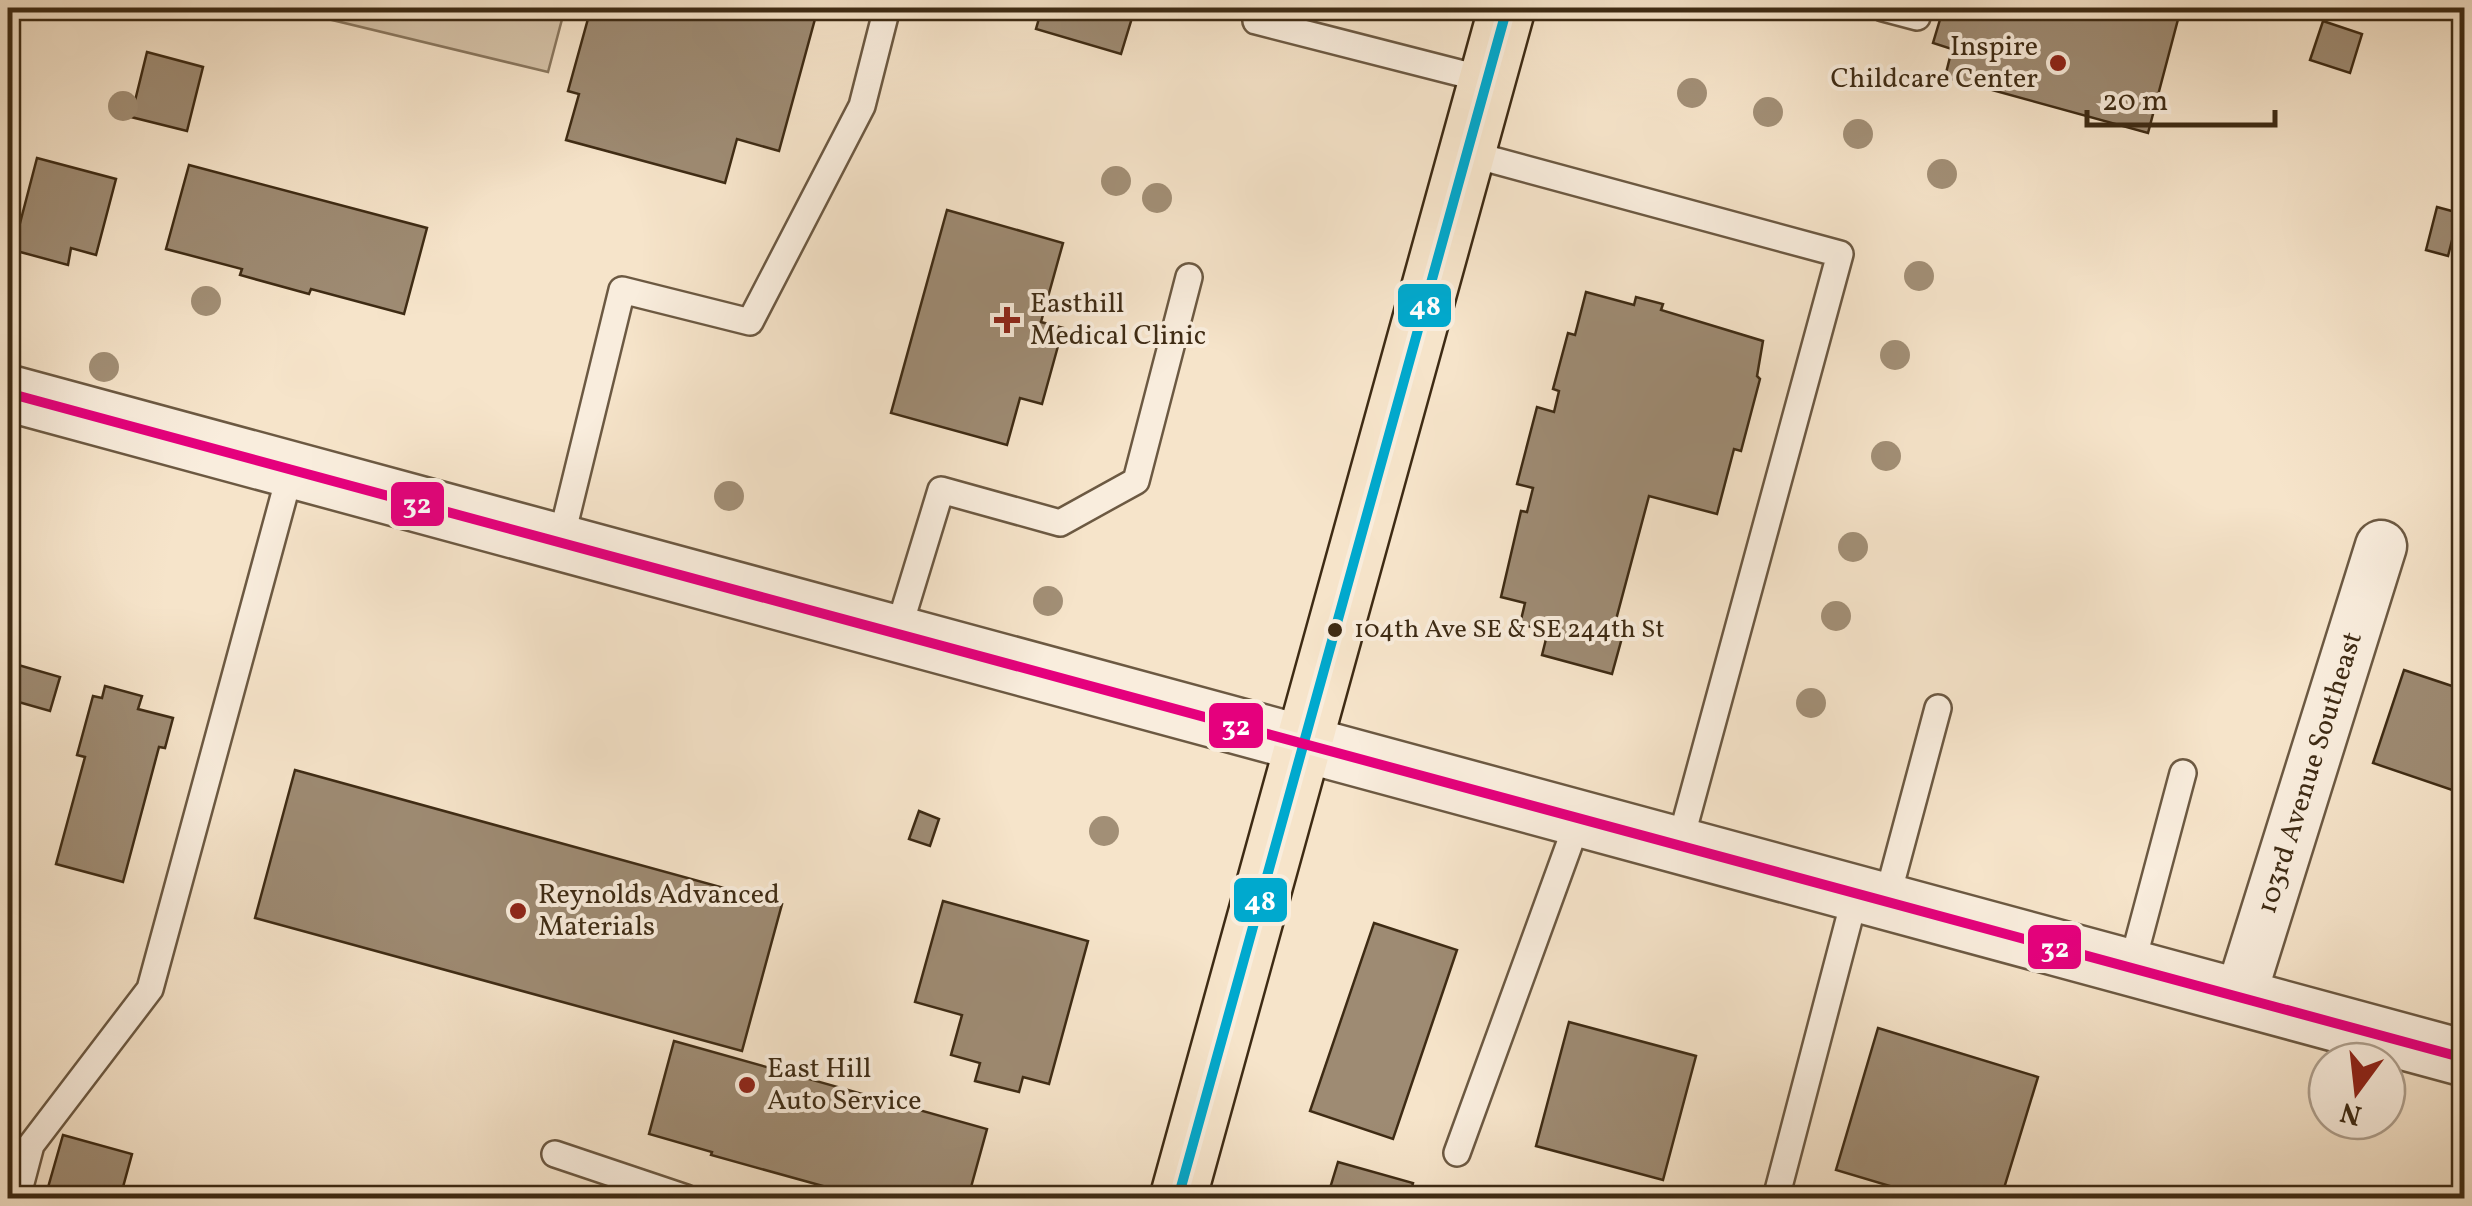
<svg xmlns="http://www.w3.org/2000/svg" width="2472" height="1206" viewBox="0 0 2472 1206" font-family="Vollkorn,serif">
	<style>
		.green { fill: #d7c5ab; stroke: #8a7860; stroke-width: 2.5 }
		.building { fill: #9e8b73; stroke: #3e2b14; stroke-width: 2.5 }
		.lines { fill: none; stroke-linecap: round; stroke-linejoin: round }
		.service-casing { stroke: #6c5942; stroke-width: 30 }
		.minor-casing { stroke: #6c5942; stroke-width: 55 }
		.tertiary-casing { stroke: #6c5942; stroke-width: 60 }
		.primary-casing { stroke: #3e2b14; stroke-width: 60 }
		.service { stroke: #f9eddd; stroke-width: 25 }
		.minor { stroke: #f9eddd; stroke-width: 50 }
		.tertiary { stroke: #f9eddd; stroke-width: 55 }
		.primary { stroke: #f6e4ca; stroke-width: 55 }
		.bus-1-casing { stroke: #f9eddd; stroke-width: 18 }
		.bus-2-casing { stroke: #f9eddd; stroke-width: 18 }
		.bus-1 { stroke: #00a9ce; stroke-width: 10 }
		.bus-2 { stroke: #e5007d; stroke-width: 10 }
		.tree { fill: #a28f76 }
		.poi-dot { fill: #8f2418; stroke: #f9eddd; stroke-width: 4 }
		.bus-dot { fill: #3e2b14; stroke: #f9eddd; stroke-width: 4 }
		.labels { text-anchor: middle; dominant-baseline: central; stroke-width: 8; stroke-linejoin: round; paint-order: stroke }
		.bus-label { font-size: 26px; fill: #3e2b14; stroke: #f9eddd; text-anchor: start }
		.poi-label { font-size: 28px; fill: #3e2b14; stroke: #f9eddd; text-anchor: start }
		.street-label { font-size: 28px; fill: #3e2b14; stroke: #f9eddd }
		.line-badge { stroke: #f9eddd; stroke-width: 4 }
		.badge-label { font-size: 28px; text-anchor: middle; font-weight: bold; fill: #fff }
	</style>
	<rect width="100%" height="100%" fill="#f6e4ca"/>
	<filter id="stains"><feTurbulence type="fractalNoise" baseFrequency=".002" numOctaves="4"/><feColorMatrix values="0 0 0 0 .2 0 0 0 0 .09 0 0 0 0 .02 0 0 0 .5 -.17"/></filter>
	<radialGradient id="worn" r=".72"><stop offset=".6" stop-color="#630" stop-opacity="0"/><stop offset="1" stop-color="#630" stop-opacity=".3"/></radialGradient>
	<path class="green" d="M304,8h261l-17,64 -245,-59z"/>
	<g class="building">
		<path d="M591,8h227l-39,143 -42,-12 -12,44 -159,-43 13,-46 -11,-3z"/>
		<path d="M1042,8h93l-14,46 -85,-25z"/>
		<path d="M1964,8h217l-33,125 -203,-56 7,-28 -19,-6 9,-30 19,5z"/>
		<path d="M2323,21l39,13 -12,39 -40,-13z"/>
		<path d="M147,52l56,15 -16,64 -56,-14z"/>
		<path d="M37,158l79,21 -20,76 -25,-7 -3,17 -55,-15z"/>
		<path d="M189,165l238,63 -23,86 -93,-25 -2,5 -69,-19 2,-6 -76,-20z"/>
		<path d="M2437,207l22,6 -11,43 -22,-6z"/>
		<path d="M947,210l116,33 -22,79 22,6 -21,76 -22,-6 -13,47 -116,-32z"/>
		<path d="M1586,292l48,13 2,-8 27,7 -2,6 102,31 -6,35 3,3 -19,72 -7,-2 -17,65 -68,-18 -36,135 10,3 -11,40 -70,-19 6,-24 -28,-7 5,-21 -24,-6 20,-86 6,1 6,-24 -16,-4 20,-77 17,5 5,-21 -6,-2 15,-56 7,2z"/>
		<path d="M8,662l52,15 -10,34 -42,-12z"/>
		<path d="M2404,670l60,20v104l-91,-31z"/>
		<path d="M105,686l37,10 -4,13 35,9 -8,30 -6,-1 -36,135 -67,-18 29,-107 -8,-2 16,-59 9,2z"/>
		<path d="M295,770l487,134 -40,147 -487,-133z"/>
		<path d="M919,811l20,8 -9,27 -21,-7z"/>
		<path d="M943,901l145,40 -39,143 -26,-7 -4,15 -44,-11 5,-18 -29,-8 11,-40 -47,-13z"/>
		<path d="M1374,923l83,27 -64,189 -83,-28z"/>
		<path d="M1569,1022l127,34 -33,124 -127,-34z"/>
		<path d="M1878,1028l160,49 -37,121h-71l-94,-28z"/>
		<path d="M674,1041l313,88 -19,69h-102l-155,-43 1,-3 -63,-18z"/>
		<path d="M63,1135l69,19 -12,44h-75z"/>
		<path d="M1338,1162l75,21 -4,15h-82z"/>
	</g>
	<g class="lines">
		<defs>
			<g id="service">
				<path d="M1883,8l34,9"/>
				<path d="M1256,21l231,59"/>
				<path d="M1467,153l373,101 -161,592"/>
				<path d="M560,543l62,-253 128,32 112,-216 25,-98"/>
				<path d="M897,634l44,-144 119,33 76,-42 53,-204"/>
				<path d="M1886,902l52,-194"/>
				<path d="M2131,968l52,-195"/>
				<path d="M1457,1153l122,-335"/>
				<path d="M555,1154l131,44"/>
				<path d="M17,1198l14,-53 119,-156 141,-519"/>
				<path d="M1776,1198l80,-305"/>
			</g>
			<g id="minor">
				<path id="s1" d="M2240,997l141,-451"/>
			</g>
			<path id="tertiary" d="M8,393l2456,665"/>
			<path id="primary" d="M1178,1198l329,-1190"/>
		</defs>
		<use href="#service" class="service-casing"/>
		<use href="#minor" class="minor-casing"/>
		<use href="#tertiary" class="tertiary-casing"/>
		<use href="#primary" class="primary-casing"/>
		<use href="#service" class="service"/>
		<use href="#minor" class="minor"/>
		<use href="#tertiary" class="tertiary"/>
		<use href="#primary" class="primary"/>
		<defs>
			<path id="bus-1" d="M1178,1198l329,-1190"/>
			<path id="bus-2" d="M8,393l2456,665"/>
		</defs>
		<use href="#bus-1" class="bus-1-casing"/>
		<use href="#bus-2" class="bus-2-casing"/>
		<use href="#bus-1" class="bus-1"/>
		<use href="#bus-2" class="bus-2"/>
	</g>
	<g class="tree">
		<circle cx="1692" cy="93" r="15"/>
		<circle cx="123" cy="106" r="15"/>
		<circle cx="1768" cy="112" r="15"/>
		<circle cx="1858" cy="134" r="15"/>
		<circle cx="1942" cy="174" r="15"/>
		<circle cx="1116" cy="181" r="15"/>
		<circle cx="1157" cy="198" r="15"/>
		<circle cx="1919" cy="276" r="15"/>
		<circle cx="206" cy="301" r="15"/>
		<circle cx="1895" cy="355" r="15"/>
		<circle cx="104" cy="367" r="15"/>
		<circle cx="1886" cy="456" r="15"/>
		<circle cx="729" cy="496" r="15"/>
		<circle cx="1853" cy="547" r="15"/>
		<circle cx="1048" cy="601" r="15"/>
		<circle cx="1836" cy="616" r="15"/>
		<circle cx="1811" cy="703" r="15"/>
		<circle cx="1104" cy="831" r="15"/>
	</g>
	<g class="poi-dot">
		<circle cx="2058" cy="63" r="10"/>
		<path d="M1002 305h10v10h10v10h-10v10h-10v-10h-10v-10h10z"/>
		<circle cx="518" cy="911" r="10"/>
		<circle cx="747" cy="1085" r="10"/>
	</g>
	<circle class="bus-dot" cx="1335" cy="630" r="9"/>
	<g class="labels">
		<g class="bus-label">
			<text x="1354" y="630">104th Ave SE &amp; SE 244th St</text>
		</g>
		<g class="poi-label">
			<text x="2038" y="47" text-anchor="end">Inspire<tspan x="2038" dy="32">Childcare Center</tspan></text>
			<text x="1030" y="304">Easthill<tspan x="1030" dy="32">Medical Clinic</tspan></text>
			<text x="538" y="895">Reynolds Advanced<tspan x="538" dy="32">Materials</tspan></text>
			<text x="767" y="1069">East Hill<tspan x="767" dy="32">Auto Service</tspan></text>
		</g>
		<g class="street-label">
			<text stroke="none"><textPath href="#s1" startOffset="235">103rd Avenue Southeast</textPath></text>
		</g>
	</g>
	<g class="line-badge">
		<rect x="1396" y="282" width="57" height="47" rx="10" fill="#00a9ce"/>
		<rect x="389" y="480" width="57" height="48" rx="10" fill="#e5007d"/>
		<rect x="1207" y="701" width="58" height="49" rx="10" fill="#e5007d"/>
		<rect x="1232" y="876" width="57" height="48" rx="10" fill="#00a9ce"/>
		<rect x="2026" y="923" width="57" height="48" rx="10" fill="#e5007d"/>
	</g>
	<g class="badge-label">
		<text x="1425" y="315">48</text>
		<text x="417" y="513">32</text>
		<text x="1236" y="735">32</text>
		<text x="1260" y="910">48</text>
		<text x="2055" y="957">32</text>
	</g>
	<rect width="2472" height="1206" fill="none" stroke="#f6e4ca" stroke-width="40"/>
	<rect x="10" y="10" width="2452" height="1186" fill="none" stroke="#3e2b14" stroke-width="5"/>
	<rect x="20" y="20" width="2432" height="1166" fill="none" stroke="#3e2b14" stroke-width="2.5"/>
	<g transform="translate(2357 1091) rotate(195)"><circle r="48" fill="#f9eddd" stroke="#ae9f8d" stroke-width="2.5"/>
	<path d="M0-8L18 38L0 25L-18 38Z" fill="#8f2418"/>
	<text y="-15" font-size="28" font-weight="bold" text-anchor="middle" fill="#3e2b14">N</text>
	</g>
	<path d="M2087 110v15h188v-15" fill="none" stroke="#3e2b14" stroke-width="5"/>
	<text x="2102" y="110" font-size="30" fill="#3e2b14" stroke="#f9eddd" stroke-width="8" paint-order="stroke">20 m</text>
	<rect width="100%" height="100%" filter="url(#stains)"/>
	<rect width="100%" height="100%" fill="url(#worn)"/>
</svg>
